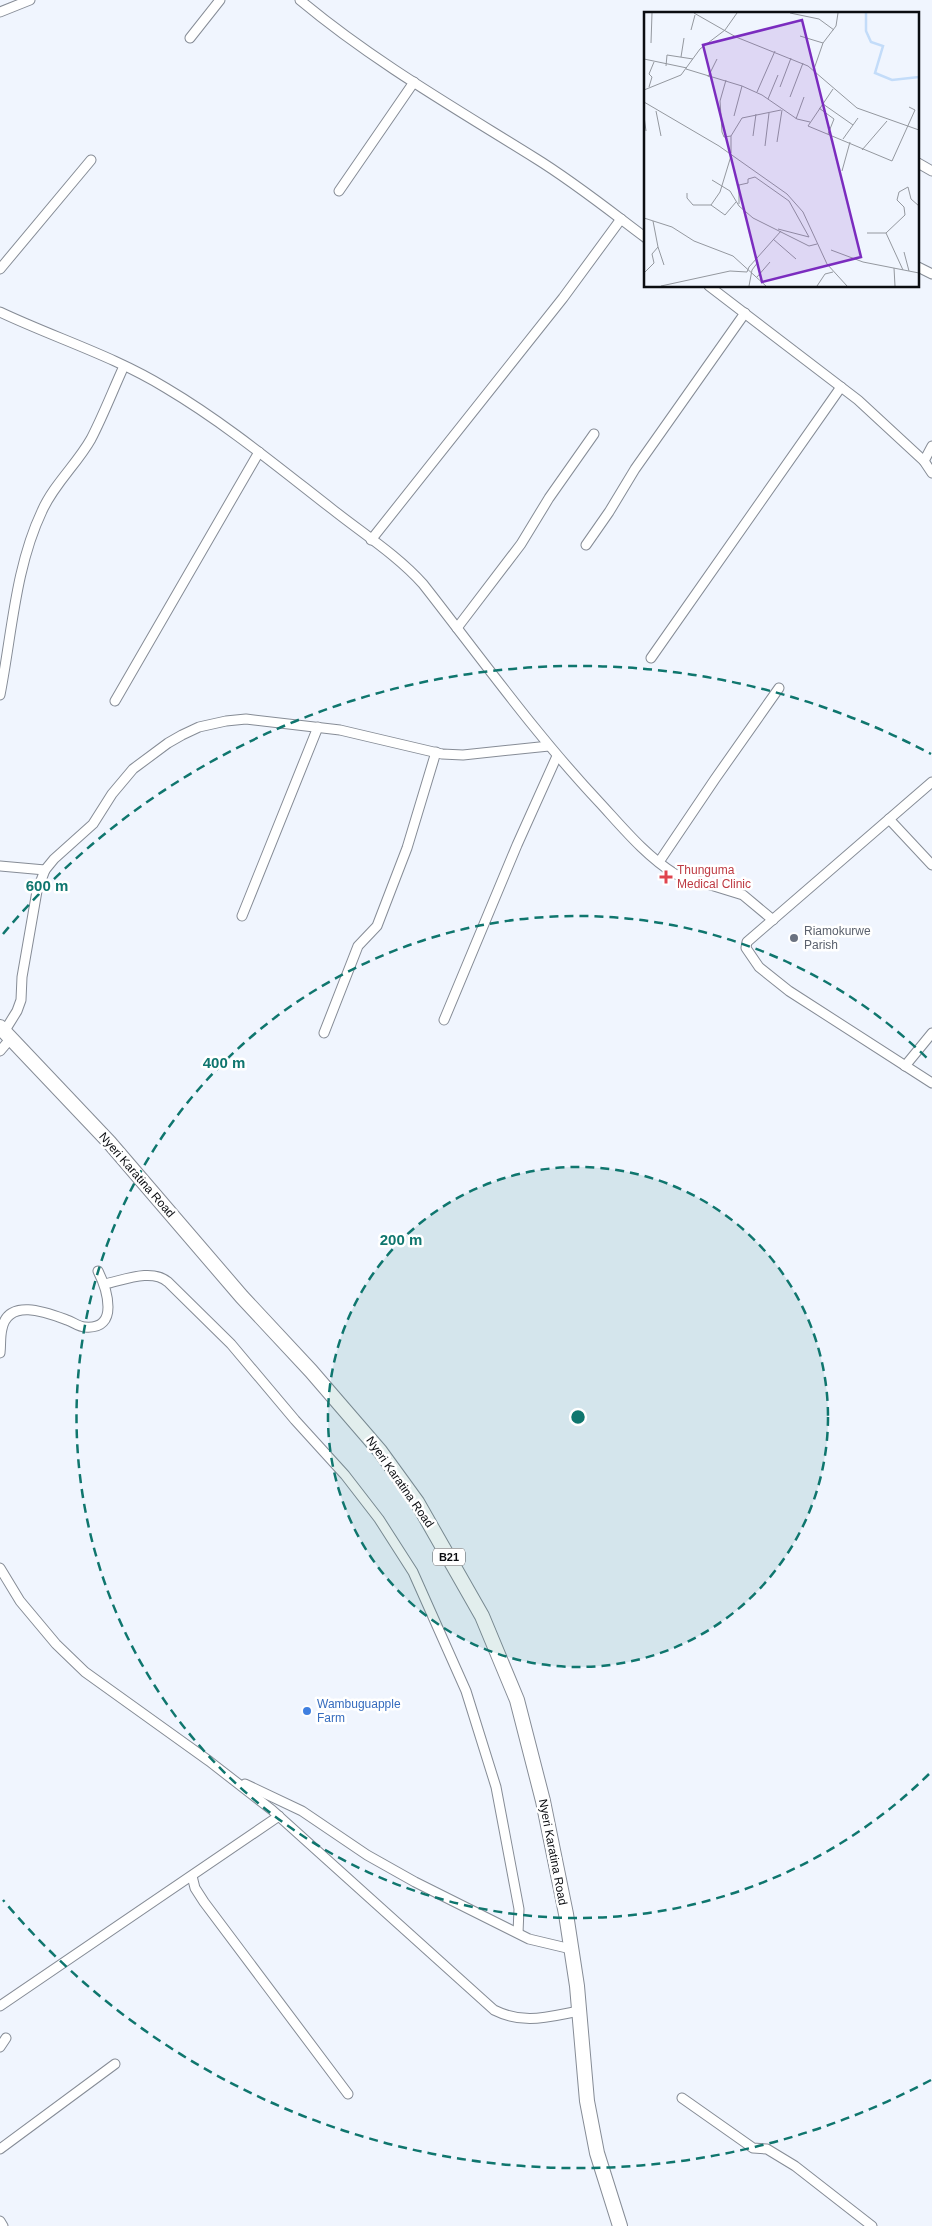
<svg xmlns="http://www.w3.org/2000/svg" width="932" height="2226" viewBox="0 0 932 2226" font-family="Helvetica,sans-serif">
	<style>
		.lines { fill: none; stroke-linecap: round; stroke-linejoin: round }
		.minor-casing { stroke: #868c96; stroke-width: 11 }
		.highway-casing { stroke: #868c96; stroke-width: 16 }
		.minor { stroke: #fff; stroke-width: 9 }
		.highway { stroke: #fff; stroke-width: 14 }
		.ring { fill: none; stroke: #0f766e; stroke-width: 2.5; stroke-dasharray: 9 6 }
		.health-dot { fill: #e0444e; stroke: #fff; stroke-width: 2 }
		.worship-dot { fill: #6b7280; stroke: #fff; stroke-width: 2 }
		.shop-dot { fill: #3f7fe0; stroke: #fff; stroke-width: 2 }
		.labels { text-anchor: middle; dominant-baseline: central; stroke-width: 5; stroke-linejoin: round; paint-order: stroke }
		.shield { fill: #fff; stroke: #545658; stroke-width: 1 }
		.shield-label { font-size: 11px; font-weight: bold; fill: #0b0d11 }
		.health-label { font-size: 12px; fill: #be3a42; stroke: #fff; text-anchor: start }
		.worship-label { font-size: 12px; fill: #5b616d; stroke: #fff; text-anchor: start }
		.street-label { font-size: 12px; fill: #0b0d11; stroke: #fff }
		.shop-label { font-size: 12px; fill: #366cbe; stroke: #fff; text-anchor: start }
		.inset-river { fill: none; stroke: #c3dcf9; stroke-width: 2.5 }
		.inset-road { fill: none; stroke: #94989f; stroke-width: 1 }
		.view { fill: #7b2cbf; fill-opacity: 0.15; stroke: #7b2cbf; stroke-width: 2.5 }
		.inset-edge { fill: none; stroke: #0b0d11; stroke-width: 2.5 }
		.centre { fill: #0f766e; stroke: #fff; stroke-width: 2.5 }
		.ring-label { font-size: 15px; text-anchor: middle; font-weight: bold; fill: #0f766e; stroke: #fff; stroke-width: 5; stroke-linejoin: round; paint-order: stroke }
	</style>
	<rect width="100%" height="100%" fill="#f0f5fe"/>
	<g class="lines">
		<defs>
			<g id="minor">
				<path d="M300,0c73,61 155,108 235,158 39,24 75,53 111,80"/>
				<path d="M0,12l30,-12"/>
				<path d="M190,38l30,-38"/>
				<path d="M918,163l14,8"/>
				<path d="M339,191l75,-109"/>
				<path d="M918,267l14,7"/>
				<path d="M0,269l91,-109"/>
				<path d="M709,286l149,114 66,61 8,12"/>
				<path d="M0,312c55,26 114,44 166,76 59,35 112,79 166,121 30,24 65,46 91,75 58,74 113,151 177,219 23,25 46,53 75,71l68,21 30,25"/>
				<path d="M924,461l8,-15"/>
				<path d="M371,540l192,-242 58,-79"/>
				<path d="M586,545l23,-33 26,-43 110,-156"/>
				<path d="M457,628l64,-84 28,-46 45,-64"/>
				<path d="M651,658l190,-271"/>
				<path d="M0,695c12,-61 15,-127 42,-184 12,-27 35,-47 49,-72 12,-23 22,-49 33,-73"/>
				<path d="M115,701l144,-249"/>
				<path d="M932,782l-185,160 -1,6 13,19 30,24 143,92"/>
				<path d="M889,819l43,46"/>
				<path d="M659,862l56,-83 64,-91"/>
				<path d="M0,866l45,4"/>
				<path d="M242,916l76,-189"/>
				<path d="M444,1020l73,-175 40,-89"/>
				<path d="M4,1032l13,-21 4,-11 1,-23 15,-86 8,-21 9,-11 39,-35 19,-30 21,-25 35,-26 14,-8 17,-8 27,-6 20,-2 94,11 102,24 21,1 86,-9"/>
				<path d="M324,1033l34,-87 19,-20 30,-78 29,-96"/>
				<path d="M0,1051l11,-13"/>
				<path d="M905,1066l27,-33"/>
				<path d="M105,1284c19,-4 47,-16 63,-2l63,62 64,76 50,55 34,44 34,53 53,119 30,96 23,122 -1,24"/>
				<path d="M0,1353c1,-8 0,-16 2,-24 6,-32 46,-16 65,-9 6,2 12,7 18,7 35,3 22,-38 13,-56"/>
				<path d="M0,1568l20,33 36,43 29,28 124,89 63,49 222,200c30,15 53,7 85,1"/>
				<path d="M245,1784l57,27 65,44 48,27 114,57 42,10"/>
				<path d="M192,1876l3,12 9,14 144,192"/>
				<path d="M0,2006l279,-190"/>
				<path d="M0,2047l6,-9"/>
				<path d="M682,2098l71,50 14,1 28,17 77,60"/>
				<path d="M0,2149l115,-85"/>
				<path d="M0,2221l3,5"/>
			</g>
			<path id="highway" d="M0,1027l109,115 133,155 69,74 69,80 37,51 65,114 35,84 26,101 23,113 11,72 10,115 10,52 23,73"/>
		</defs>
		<use href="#minor" class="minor-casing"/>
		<use href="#highway" class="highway-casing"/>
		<use href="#minor" class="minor"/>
		<use href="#highway" class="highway"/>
	</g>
	<circle cx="578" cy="1417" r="250" fill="#0f766e" fill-opacity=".12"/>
	<g class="ring">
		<circle cx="578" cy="1417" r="250"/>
		<path d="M929 1774A501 501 0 1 1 929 1060"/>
		<path d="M931 2080A751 751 0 0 1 3 1900M3 934A751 751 0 0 1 931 754"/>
	</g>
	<path class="health-dot" d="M663.5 869.5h5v5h5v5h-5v5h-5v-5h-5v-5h5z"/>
	<circle class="worship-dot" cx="794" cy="938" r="5"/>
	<circle class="shop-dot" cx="307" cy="1711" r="5"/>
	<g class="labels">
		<rect class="shield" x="433" y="1548.5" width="32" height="17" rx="4"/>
		<g class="shield-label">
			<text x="449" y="1557">B21</text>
		</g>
		<g class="health-label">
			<text x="677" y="870">Thunguma<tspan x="677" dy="14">Medical Clinic</tspan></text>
		</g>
		<g class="worship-label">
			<text x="804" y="931">Riamokurwe<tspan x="804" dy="14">Parish</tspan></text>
		</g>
		<g class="street-label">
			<text transform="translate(137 1175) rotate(49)">Nyeri Karatina Road</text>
			<text transform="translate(400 1482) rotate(55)">Nyeri Karatina Road</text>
			<text transform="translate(553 1852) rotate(79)">Nyeri Karatina Road</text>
		</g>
		<g class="shop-label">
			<text x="317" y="1704">Wambuguapple<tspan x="317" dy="14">Farm</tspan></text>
		</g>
	</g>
	<g transform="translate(644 12)">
		<rect width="275" height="275" fill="#f0f5fe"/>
		<path class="inset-river" d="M222,1v18l5,11 12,4 -8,27 17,7 27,-3"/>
		<path class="inset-road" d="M50,1l42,24 72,29 49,42 62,22M146,1l29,6 15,11M47,18l4,-15M156,24l23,7M7,31l1,-30M37,45l3,-19M0,47l43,9M22,54l1,-11 26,4M42,57l56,17 20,9 35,24 13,3M170,57l9,-26 13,-17 2,-13M64,65l9,-18M82,68l-6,21 2,31 2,5 7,-1M5,75l3,-10 -3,-3 5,-12M136,75l11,-29M189,77l-25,37 84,35 23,-51 -6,-3M0,78l37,-15 19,-26 25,-19 12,-17M113,80l18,-41M146,85l13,-34M124,87l10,-24M0,90l75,44 68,48 16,18 24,52 20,22M179,92l30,21M175,96l15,11 -6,15M12,99l5,25M0,104l2,15M90,104l8,-30M152,107l8,-22M109,124l3,-22M199,127l15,-21M133,130l5,-32M121,134l4,-33M218,138l25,-29M87,141v-17l11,-18 39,-8M198,159l8,-29M104,167l7,-2 34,24 20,36M68,168l18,11 9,15 14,12 56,28 8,-2M43,181v5l6,7h18l14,10 11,-13M95,192v-19l9,-2v-4M67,193l9,-13 11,-36M0,206l28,9 22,14 39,15 33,30M134,217l31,8M223,221h19M242,221l19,-18 -1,-8 -7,-7 2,-8 9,-5 3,12 8,7M242,221l17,37M129,227l23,20M14,235l6,18M187,238l32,12 56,11M260,240l5,19M105,255l32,-36M250,256l1,18M0,261l10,-10 -2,-9 6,-7 -5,-26M113,265l13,-15M17,274l69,-15 17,1 2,-5M105,274l3,-16 6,-8M173,274l8,-12 8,-2"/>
		<path class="view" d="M158,8l59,237 -99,25 -59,-237z"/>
		<rect width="275" height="275" class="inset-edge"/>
	</g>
	<circle cx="578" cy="1417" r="8" class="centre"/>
	<g class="ring-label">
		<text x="47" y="891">600 m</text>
		<text x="224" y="1068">400 m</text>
		<text x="401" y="1245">200 m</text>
	</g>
</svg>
